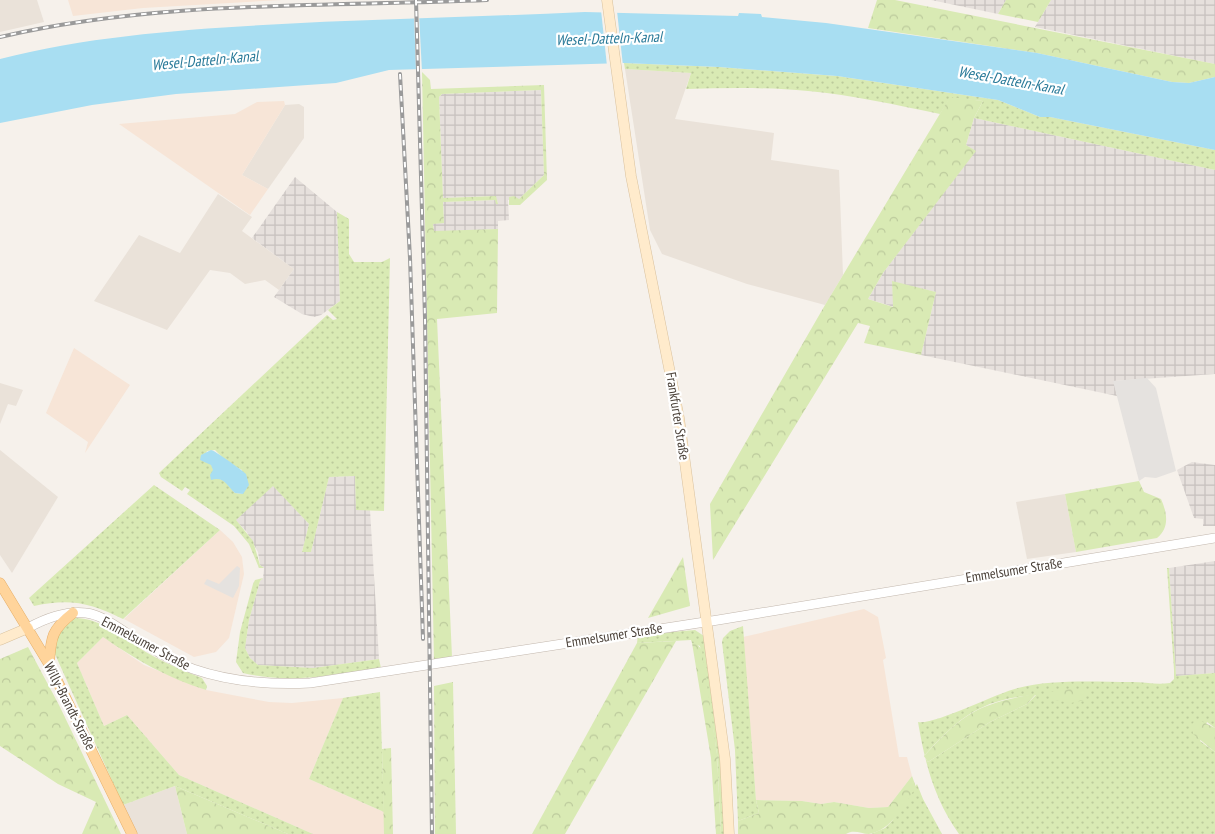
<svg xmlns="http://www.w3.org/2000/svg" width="1215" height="834" viewBox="0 0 1215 834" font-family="'PT Sans Narrow',sans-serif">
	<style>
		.residential { fill: #eae2d9 }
		.commercial { fill: #f7e5d7 }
		.industrial { fill: url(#industrial-grid) }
		.grass { fill: url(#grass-dots); fill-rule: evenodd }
		.forest { fill: url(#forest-crowns) }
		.parking { fill: #e5e2df }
		.water { fill: #a8def2 }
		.pier { fill: #f6f1eb }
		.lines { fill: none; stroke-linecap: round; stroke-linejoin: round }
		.tertiary-casing { stroke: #c2b7ad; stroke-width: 10 }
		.secondary-casing { stroke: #d9c19d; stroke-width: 11 }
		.primary-casing { stroke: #e6af69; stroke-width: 11 }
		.tertiary { stroke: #fff; stroke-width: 9 }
		.secondary { stroke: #ffebcc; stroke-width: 10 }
		.primary { stroke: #ffd49b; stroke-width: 10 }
		.rail-casing { stroke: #9a9a9a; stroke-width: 4 }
		.rail { stroke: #fff; stroke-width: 2; stroke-dasharray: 5.5; stroke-linecap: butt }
		.labels { text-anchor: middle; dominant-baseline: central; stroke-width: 4.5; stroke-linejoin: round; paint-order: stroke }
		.street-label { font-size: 14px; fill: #4a4139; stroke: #fff }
		.water-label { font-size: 15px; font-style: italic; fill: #287998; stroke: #fff }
	</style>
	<defs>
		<pattern id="industrial-grid" width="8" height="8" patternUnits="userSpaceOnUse" patternTransform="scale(1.25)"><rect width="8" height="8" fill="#e6e0dc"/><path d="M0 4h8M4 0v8" fill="none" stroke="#c7c1be"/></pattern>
		<pattern id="grass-dots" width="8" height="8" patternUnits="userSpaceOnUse" patternTransform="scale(1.25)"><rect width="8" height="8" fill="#d9eab4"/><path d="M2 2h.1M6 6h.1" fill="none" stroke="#bcca9c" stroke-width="1.8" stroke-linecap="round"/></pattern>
		<pattern id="forest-crowns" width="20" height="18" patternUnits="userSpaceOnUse" patternTransform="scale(1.25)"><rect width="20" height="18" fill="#d9eab4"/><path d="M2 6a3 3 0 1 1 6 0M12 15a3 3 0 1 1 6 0" fill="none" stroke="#bcca9c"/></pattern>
	</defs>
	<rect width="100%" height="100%" fill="#f6f1eb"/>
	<g class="residential">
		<path d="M0,0h37l7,22 -44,10z"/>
		<path d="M625,69l66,4 -16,46 99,14 -3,27 68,10 4,105 -18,30 -78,-21 -85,-30 -12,-24z"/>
		<path d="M299,104l5,3v31l-36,51 -26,-14 43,-70z"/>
		<path d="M218,194l34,23 -10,14 52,38 -15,21 -14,-10 -20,4 -15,-11 -20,-3 -43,60 -73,-29 45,-66 41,18z"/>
		<path d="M0,383l23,7 -7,16 -8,-2 -8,20z"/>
		<path d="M0,450l58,47 -46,76 -12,-18z"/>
		<path d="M1065,494l11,58 -49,7 -11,-57z"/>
		<path d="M175,786l12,48h-50l-14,-29z"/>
	</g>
	<g class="commercial">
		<path d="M68,0h214l-139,8 -70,8z"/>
		<path d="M284,101l1,4 -43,70 26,14 -18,26 -131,-91 116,-10 22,-12z"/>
		<path d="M74,348l56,37 -45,68 3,-11 -42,-29z"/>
		<path d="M220,530l13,12 9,15 2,17 -15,64 -13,14 -22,5 -70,-38z"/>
		<path d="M864,609l14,8 8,41 -3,2 16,97h8l5,19 -24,31 -19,1 -35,-6 -13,2 -19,-3 -46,-1 -13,-163z"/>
		<path d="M103,637l41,28 62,25 63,12 23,1 51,-5 -34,81 75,33v22h-71l-134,-59 -52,-60 -23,11 -27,-63z"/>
	</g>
	<g class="industrial">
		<path d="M931,0h75l-8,14z"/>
		<path d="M1051,0h164v64l-180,-37z"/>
		<path d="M541,90l3,85 -25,24 -11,1 1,20 -11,1v8l-64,3 -1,-9h11l-1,-21 53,-2 2,4 -2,-8 -53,2 -4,-101 3,-3z"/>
		<path d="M974,118l241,52v204l-101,7 3,15 -196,-41 15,-63 -44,-10 2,25 -26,-8 15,-26 92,-122 -9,-6z"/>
		<path d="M295,177l42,35 3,89 -19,14 -7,2 -12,-3 -28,-17 20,-28 -42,-31z"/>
		<path d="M1192,462l23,3v61h-12v-7l-9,-1 -17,-48z"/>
		<path d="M355,476l1,34h14l9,149 -66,9 -55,-3 -8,-7 -5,-10 4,-28 11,-39 3,-3 1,-10 -4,-3 -2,-13 -12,-21 -11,-11 38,-35 36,39 -7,28h9l18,-75z"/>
		<path d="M1215,561v112l-39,3 -7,-108z"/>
	</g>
	<g class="grass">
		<path d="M624,63l95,4 118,9 161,24 42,17h10l165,33v20l-241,-52 9,-17 -33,-3 -10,16c-44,-9 -87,-19 -132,-23 -41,-4 -81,-3 -122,-2l5,-16 -66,-4z"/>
		<path d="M337,212l12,7v35l5,8h28l8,-4 -6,253 -28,-1 -1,-34 -26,1 -18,75h-9l7,-28 -36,-38 -37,34 17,21 7,24 4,3h-5l-10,-24 -15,-18 -47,-32 3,-4 -5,-3 -3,4 -21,-14 -2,-4 168,-158 6,5 4,-1 -9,-9 12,-9zM215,450l13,13 14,7 1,24 -8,-1 -10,-12 -8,-3 -6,-14 -8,-4 4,-9z"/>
		<path d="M154,485l66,45 -97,89c-32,-16 -53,-21 -89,-13l-5,-8z"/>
		<path d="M1167,568h2l7,108 39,-3v55l-8,-6 -7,19 15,11v82h-256c-25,-35 -34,-71 -41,-112 14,4 79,-29 100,-34 34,-9 78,-6 114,-6 12,0 25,3 38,1l4,-4v-9zM1036,695l-9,9 -37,18 -62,40 -4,-6c35,-39 57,-57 112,-61z"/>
		<path d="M263,578l-3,3 -11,39 -4,28 5,10 8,7 55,3 66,-9 2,9c-46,7 -92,16 -138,5l-7,-11 4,-30 13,-48 2,-4z"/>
		<path d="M74,618c31,0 52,24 79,38 16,9 32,15 49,22l5,8 -1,4c-38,-12 -70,-30 -103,-53l-26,26 27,63 23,-11 52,60 134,59h-25l-113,-48 -52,19 -69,-153 5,-23z"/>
		<path d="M743,626l13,174 3,13 -21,8 -3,-71 -13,-108 1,-4 7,-7z"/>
		<path d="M695,630l9,6 18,136 3,62h-4l-4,-80 -17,-108 -8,-3 -1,-3 -54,3 1,-8z"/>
		<path d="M380,692l4,120 -75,-33 34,-81z"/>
		<path d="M917,784l6,15 19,35h-71l14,-6 7,-7z"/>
	</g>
	<g class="forest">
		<path d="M877,0h18l320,64v13l-26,6 -17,-1 -135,-29 -169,-25z"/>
		<path d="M1006,0h45l-13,22 -40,-8z"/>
		<path d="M422,72l8,8 1,9 113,-4 3,95 -27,25h-11v-8l5,-1 5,3 25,-24 -3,-85 -99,4 -3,3 4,101 53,-2 2,8h-2l-1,-4 -52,2 1,21 -11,1 1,7 64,-2 -1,84 -60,6 15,338 -18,3z"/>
		<path d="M950,97l33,4 -9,17 -8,27 10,6 -93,122 -15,26 25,8 -1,-26 44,11 -15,63 -57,-12 6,-17 -12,-3 -145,237 -3,-56 115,-199z"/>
		<path d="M1139,481l5,11 17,7c6,13 9,29 -4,39l-81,14 -11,-58z"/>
		<path d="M683,557l7,49 -42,12z"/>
		<path d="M676,641l-111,193h-33l105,-191z"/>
		<path d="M692,643h4l6,7 15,104 4,80h-5l-5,-76z"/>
		<path d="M28,647l31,58 62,129h-39l14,-32 -38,-18 -58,-38v-87z"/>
		<path d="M453,682l3,152h-21l-1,-148z"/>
		<path d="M1071,689h17l-3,11 -14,3 -21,-4v-7z"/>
		<path d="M1036,694l-9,10 -37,18 -62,40 -4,-6c38,-42 54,-53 112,-62z"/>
		<path d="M1197,719l18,9v24l-22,-18 -1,-10z"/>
		<path d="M391,748l2,86h-9l-2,-85z"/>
		<path d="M912,776l4,11c-12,18 -24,43 -47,47 -8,0 -15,-5 -23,0h-108v-13l21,-8 -3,-13 46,1 19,3 13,-2 35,6 19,-1z"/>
		<path d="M175,786l113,48h-101z"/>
	</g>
	<g class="parking">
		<path d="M1147,378l9,10 20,83 -20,7 -11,-1 -6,4 -26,-100z"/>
		<path d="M237,566l3,2 -1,18 -6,12 -29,-14 3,-5 12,5z"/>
	</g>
	<g class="water">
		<path d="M585,12l153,4 1,-3 22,1 1,3 64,6 211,30 135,29 17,1 26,-6v73l-165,-33h-10l-42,-17 -161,-24 -118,-9 -95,-4 -235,7 -53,13 -160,11 -84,11 -92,18v-64c85,-22 175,-29 263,-34 107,-6 214,-8 322,-13z"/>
		<path d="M211,450c3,0 31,20 35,24l3,11 -6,9 -8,-1c-8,-7 -11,-17 -24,-13l-1,-5 3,-5 -2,-5 -11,-5 1,-5z"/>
	</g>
	<g class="pier">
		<path d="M601,10l16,1 6,55h-16z"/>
		<path d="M419,14l3,58h-6l-2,-57z"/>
	</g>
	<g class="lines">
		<defs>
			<path id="tertiary" d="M28,628c16,-9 39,-18 58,-15 17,2 32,15 47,24 19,12 39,24 60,32 38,13 77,16 117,14l408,-63 497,-82"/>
			<g id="secondary">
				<path d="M607,0l24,176 48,242 46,341 4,75"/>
				<path d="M0,640l28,-12"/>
			</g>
			<g id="primary">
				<path d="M0,583l49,81 83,170"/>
				<path d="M49,664c2,-26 2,-34 24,-51"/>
			</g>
		</defs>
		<use href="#tertiary" class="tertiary-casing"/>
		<use href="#secondary" class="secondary-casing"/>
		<use href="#primary" class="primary-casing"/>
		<use href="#tertiary" class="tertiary"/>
		<use href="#secondary" class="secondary"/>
		<use href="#primary" class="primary"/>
		<defs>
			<g id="rail">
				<path d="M416,0l9,318 7,516"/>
				<path d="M0,37c158,-37 325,-30 487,-37"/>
				<path d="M400,74l10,184 13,381"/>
			</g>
		</defs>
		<use href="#rail" class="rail-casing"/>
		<use href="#rail" class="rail"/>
	</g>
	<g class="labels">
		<g class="street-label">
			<text transform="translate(678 416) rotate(81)">Frankfurter Straße</text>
			<text transform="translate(1014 570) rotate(-9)">Emmelsumer Straße</text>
			<text transform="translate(614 635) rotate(-9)">Emmelsumer Straße</text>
			<text transform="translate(146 643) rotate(28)">Emmelsumer Straße</text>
			<text transform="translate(70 706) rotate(63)">Willy-Brandt-Straße</text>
		</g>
		<g class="water-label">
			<text transform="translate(609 38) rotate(-2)">Wesel-Datteln-Kanal</text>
			<text transform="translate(205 60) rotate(-5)">Wesel-Datteln-Kanal</text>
			<text transform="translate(1011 80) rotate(10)">Wesel-Datteln-Kanal</text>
		</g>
	</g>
</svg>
